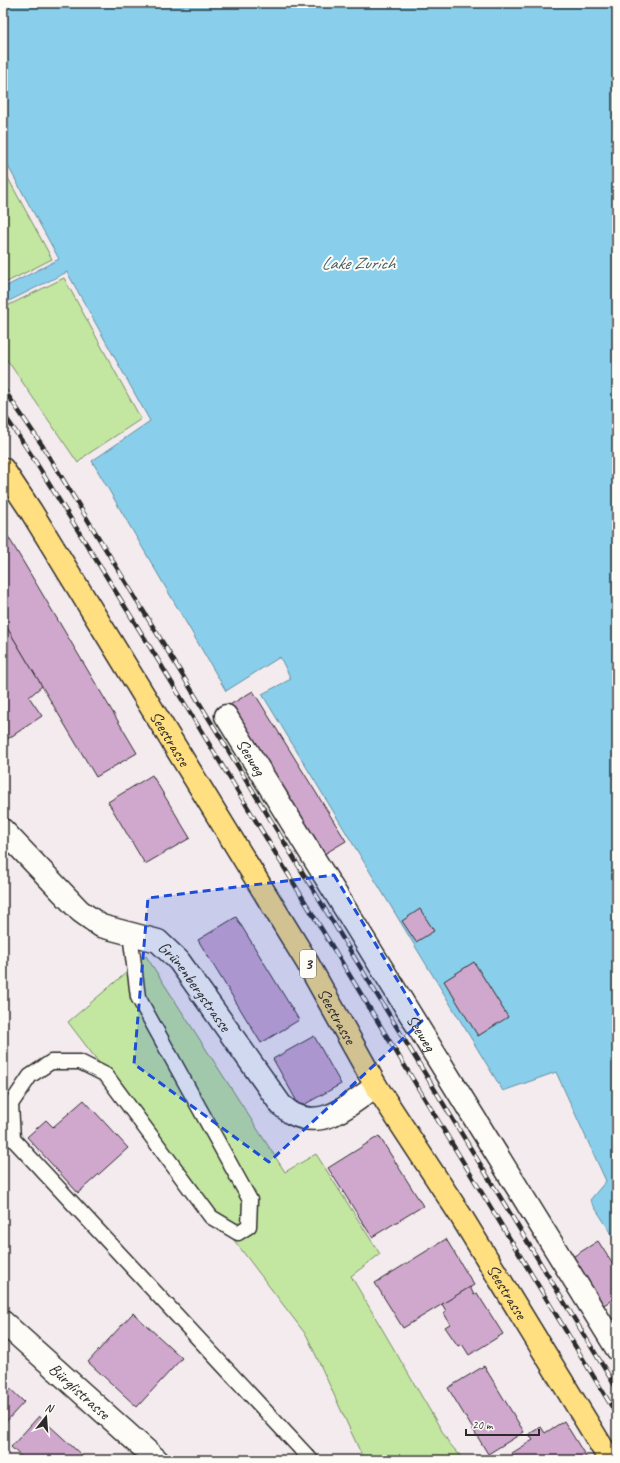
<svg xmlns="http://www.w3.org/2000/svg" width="620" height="1463" viewBox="0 0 620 1463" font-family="Caveat,sans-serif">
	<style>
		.green { fill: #c3e7a1; stroke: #778966 }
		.water { fill: #89cfeb; stroke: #638d9e }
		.building { fill: #d0a8ce; stroke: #2b2b2b }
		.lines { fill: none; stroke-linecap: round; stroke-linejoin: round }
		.lane-casing { stroke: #2b2b2b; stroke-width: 17 }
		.street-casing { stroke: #2b2b2b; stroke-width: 25 }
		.primary-casing { stroke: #2b2b2b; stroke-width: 25 }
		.lane { stroke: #fdfcf7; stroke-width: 14 }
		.street { stroke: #fdfcf7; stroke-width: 22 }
		.primary { stroke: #ffdf80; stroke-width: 22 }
		.rail-casing { stroke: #2b2b2b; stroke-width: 4.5 }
		.rail { stroke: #fdfcf7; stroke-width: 3; stroke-dasharray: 9; stroke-linecap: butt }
		.marked { fill: #1d4ed8; fill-opacity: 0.2; stroke: #1d4ed8; stroke-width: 3; stroke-dasharray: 8 5; stroke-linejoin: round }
		.labels { text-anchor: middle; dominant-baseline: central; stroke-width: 4; stroke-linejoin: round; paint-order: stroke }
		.shield { fill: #fdfcf7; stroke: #6a6a68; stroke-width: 1 }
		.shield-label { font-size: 16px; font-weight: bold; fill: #2b2b2b }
		.street-label { font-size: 17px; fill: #2b2b2b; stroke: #fdfcf7 }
		.water-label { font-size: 18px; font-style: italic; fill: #475c65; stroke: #fdfcf7 }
	</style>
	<rect width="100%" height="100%" fill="#f4ebef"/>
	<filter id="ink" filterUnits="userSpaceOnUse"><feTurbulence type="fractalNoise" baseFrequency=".025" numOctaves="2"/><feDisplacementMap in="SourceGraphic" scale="8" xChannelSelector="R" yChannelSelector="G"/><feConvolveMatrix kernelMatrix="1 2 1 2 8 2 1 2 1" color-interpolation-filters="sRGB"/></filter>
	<g filter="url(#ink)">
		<g class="green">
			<path d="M3,169l49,90 -49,25z"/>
			<path d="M64,278l77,141 -56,37 -7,7 -75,-109v-46z"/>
			<path d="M146,956l139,216 31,-18 64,100 -29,22 98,167 15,17h-100l-57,-124 -239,-314z"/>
		</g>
		<path class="water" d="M3,3h614v1239l-27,-42 16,-19 -50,-109 -53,19 -241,-397 29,-15 -11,-22 -54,34 -134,-230 58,-40 -83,-149 -64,32v-16l56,-29 -56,-102z"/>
		<g class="building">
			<path d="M3,528l134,225 -41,24 -93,-156z"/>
			<path d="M3,621l39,65 -13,11 13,19 -39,26z"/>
			<path d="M253,691l93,150 -25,15 -93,-150z"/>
			<path d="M152,775l38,63 -45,26 -37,-62z"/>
			<path d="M420,909l14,22 -18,11 -14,-21z"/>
			<path d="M236,917l63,103 -38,23 -63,-103z"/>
			<path d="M474,962l34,55 -30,19 -34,-55z"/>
			<path d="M314,1036l27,48 -41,23 -27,-48z"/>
			<path d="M84,1100l44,48 -50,45 -51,-56 19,-17 7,7z"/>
			<path d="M379,1136l44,70 -51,31 -44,-69z"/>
			<path d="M446,1239l28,46 -71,43 -28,-45z"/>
			<path d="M598,1241l19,30v26l-15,9 -31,-48z"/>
			<path d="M470,1287l4,8 3,-2 26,41 -34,21 -7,-11 -4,2 -13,-19 5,-3 -6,-11 2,-2 -4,-7z"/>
			<path d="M133,1313l49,45 -45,49 -49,-45z"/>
			<path d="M484,1366l40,66 -36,22 -40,-66z"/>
			<path d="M3,1382l21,20 -21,23z"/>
			<path d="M39,1416l48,44h-62l-14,-13z"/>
			<path d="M564,1421l24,39h-79l5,-3 -2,-4 21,-13 -4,-6 12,-7 4,6z"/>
		</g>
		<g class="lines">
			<defs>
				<path id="lane" d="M130,933l8,64 112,203 -1,26 -11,7 -27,-16 -105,-142 -26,-13h-29l-21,14 -19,28 2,35 298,321"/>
				<g id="street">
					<path id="s1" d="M226,716l391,633"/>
					<path id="s2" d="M3,830l77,81 21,15 57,15 21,20 102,144c4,3 8,7 12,9 32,16 58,-11 83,-28"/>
					<path id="s3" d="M3,1322l154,138"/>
				</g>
				<g id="primary">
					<path id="s4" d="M3,469l28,42 276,451 69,124 85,130 149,244"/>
				</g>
			</defs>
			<use href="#lane" class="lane-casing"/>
			<use href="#street" class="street-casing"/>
			<use href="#primary" class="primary-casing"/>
			<use href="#lane" class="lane"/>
			<use href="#street" class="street"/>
			<use href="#primary" class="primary"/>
			<defs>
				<g id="rail">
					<path d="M3,388l39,57 127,208 448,736"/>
					<path d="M3,413l27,40 128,207 459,755"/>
				</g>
			</defs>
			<use href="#rail" class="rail-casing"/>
			<use href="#rail" class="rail"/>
		</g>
	</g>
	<path class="marked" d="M334,875l88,146 -153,141 -135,-98 14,-166z"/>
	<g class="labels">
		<rect class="shield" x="300" y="950" width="16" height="28" rx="3"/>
		<g class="shield-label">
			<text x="308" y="964">3</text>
		</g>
		<g class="street-label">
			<text stroke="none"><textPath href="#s4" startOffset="317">Seestrasse</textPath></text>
			<text stroke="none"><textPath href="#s1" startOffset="48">Seeweg</textPath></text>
			<text stroke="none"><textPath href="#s2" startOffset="255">Grünenbergstrasse</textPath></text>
			<text stroke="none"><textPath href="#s4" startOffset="641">Seestrasse</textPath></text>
			<text stroke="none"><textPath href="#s1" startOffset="372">Seeweg</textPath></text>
			<text stroke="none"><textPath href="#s4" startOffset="965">Seestrasse</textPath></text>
			<text stroke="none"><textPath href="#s3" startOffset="103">Bürglistrasse</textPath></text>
		</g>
		<g class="water-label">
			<text x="358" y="263">Lake Zurich</text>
		</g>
	</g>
	<rect width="620" height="1463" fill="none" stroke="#fdfcf7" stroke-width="16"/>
	<rect x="8" y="8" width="604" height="1447" fill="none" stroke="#2b2b2b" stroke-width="1.5" filter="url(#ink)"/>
	<g transform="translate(46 1417) rotate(17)" stroke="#fdfcf7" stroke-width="3" paint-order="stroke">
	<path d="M0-3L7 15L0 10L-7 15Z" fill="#2b2b2b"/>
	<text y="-6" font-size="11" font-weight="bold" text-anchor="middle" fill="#2b2b2b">N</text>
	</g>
	<path d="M466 1429v6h73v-6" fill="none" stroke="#2b2b2b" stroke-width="2"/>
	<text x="472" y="1429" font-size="12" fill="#2b2b2b" stroke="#fdfcf7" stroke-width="3" paint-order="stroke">20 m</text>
</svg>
